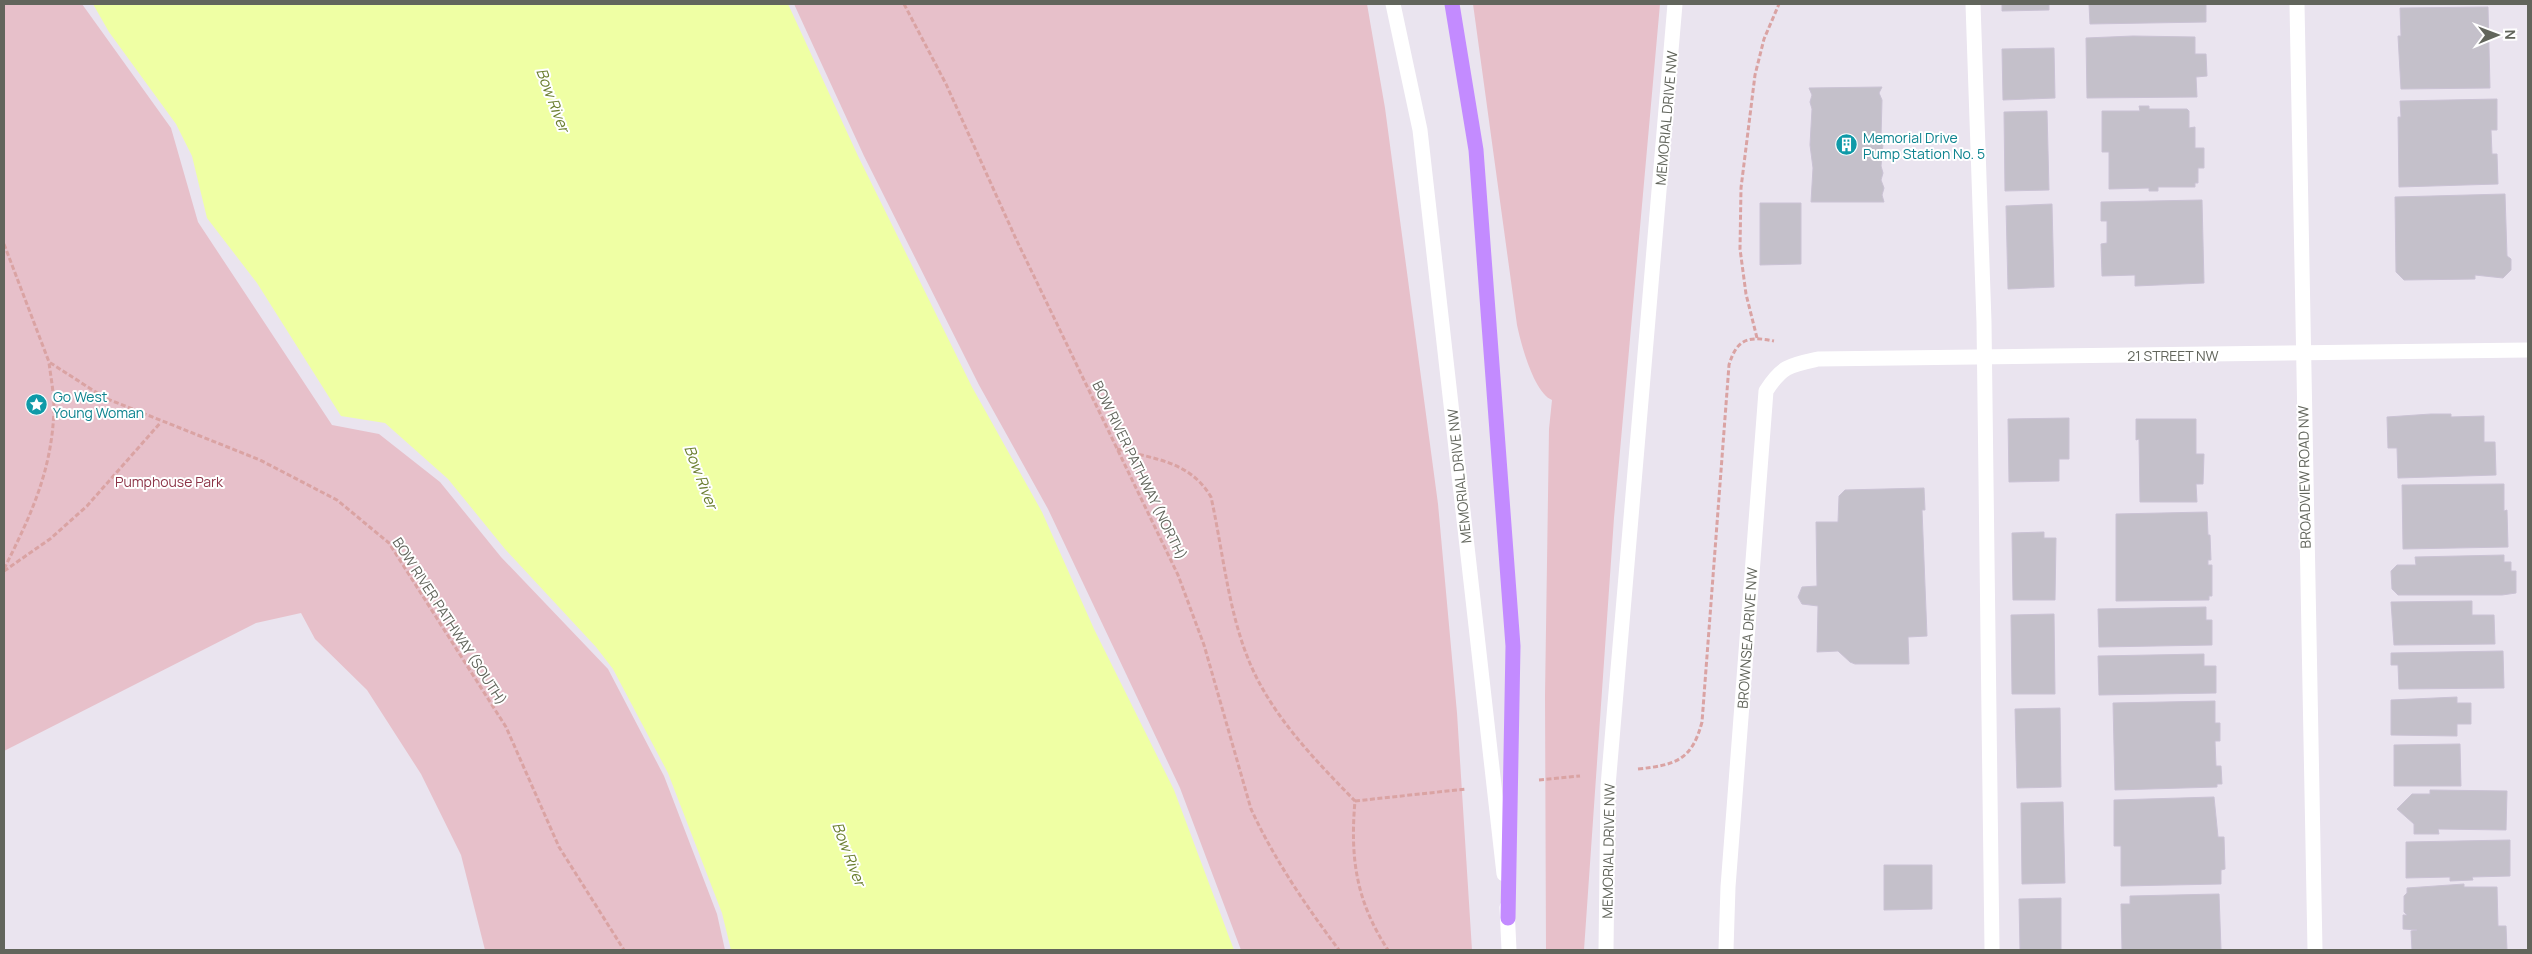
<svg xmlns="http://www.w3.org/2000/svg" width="2532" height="954" viewBox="0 0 2532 954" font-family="Manrope,sans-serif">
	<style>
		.green { fill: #e7c0ca }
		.water { fill: #efffa4 }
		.building { fill: #c4c0ca; stroke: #cac2d4 }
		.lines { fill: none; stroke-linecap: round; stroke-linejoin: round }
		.path { stroke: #daa3a3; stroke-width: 3; stroke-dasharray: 5 2.5; stroke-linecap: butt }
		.lane { stroke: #fff; stroke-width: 15 }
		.street { stroke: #fff; stroke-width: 15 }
		.secondary { stroke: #fff; stroke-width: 15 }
		.highway { stroke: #c38bff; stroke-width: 15 }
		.labels { text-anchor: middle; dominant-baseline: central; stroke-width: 4; stroke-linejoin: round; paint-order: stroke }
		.street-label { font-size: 14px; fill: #62655c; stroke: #fff }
		.culture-label { font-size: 14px; fill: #0d838f; stroke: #fff; text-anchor: start }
		.park-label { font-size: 14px; fill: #8c3447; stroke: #fff }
		.water-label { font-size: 15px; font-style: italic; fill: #6a7e2f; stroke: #fff }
	</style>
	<rect width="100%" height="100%" fill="#eae4ef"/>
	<g class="green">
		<path d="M4,4h78l89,124 27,94 134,203 47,9 61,48 61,75 107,112 56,107 53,138 8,36h-240l-24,-95 -40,-81 -54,-84 -52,-51 -14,-26 -45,10 -252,128z"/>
		<path d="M794,4h573l18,104 53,396 19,209 15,237h-231l-61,-162 -132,-279 -69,-124 -115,-229z"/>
		<path d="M1473,4h187l-46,514 -30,432h-38l-1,-254 4,-267 3,-29c-18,-7 -31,-56 -35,-75z"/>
	</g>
	<path class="water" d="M93,4h695l70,152 114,231 70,125 52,117 80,161 60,160h-503l-9,-37 -54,-140 -55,-104 -17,-22 -91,-98 -57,-70 -63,-56 -44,-7 -84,-133 -50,-65 -15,-62 -16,-32 -67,-92z"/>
	<g class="building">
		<path d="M2002,4h47v6l-47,1z"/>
		<path d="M2089,4h120h-3v18l-116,2z"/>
		<path d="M2488,7l2,81 -89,1 -3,-53h3l-1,-28z"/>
		<path d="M2133,36l62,1v17h11l1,22 -11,1 1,20 -110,1 -1,-60z"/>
		<path d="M2054,48l1,50 -52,2 -1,-51z"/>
		<path d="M1882,87l-3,6 3,7 -1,37 2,7 -2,22 2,7 -2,7 3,8 -2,7 2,7h-73l2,-34 -3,-23 2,-36 -2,-7 2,-7 -3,-7z"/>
		<path d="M2497,99v31h-6l1,24h5l1,30 -99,3 -1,-70h3l-1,-16z"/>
		<path d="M2139,106h10v3h38l2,2v17l6,-1v21h9v20h-6v15h-3v4h-37v4h-9v-3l-40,1v-37h-7v-41h38z"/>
		<path d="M2047,111l2,79 -44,1 -1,-79z"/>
		<path d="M2505,194l2,62 4,3v11l-8,8 -28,-3v4l-71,1 -8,-8 -1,-75z"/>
		<path d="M2202,200l2,83 -69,3v-11l-33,1 -1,-32 6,-1v-22h-6v-19z"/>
		<path d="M1760,203h41v61l-41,1z"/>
		<path d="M2052,204l2,83 -46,2 -2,-83z"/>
		<path d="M2431,414h20v3l33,-1v26h11l1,33 -98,3 -1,-30h-9l-1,-31z"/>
		<path d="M2069,418v41h-10v22l-50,1 -1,-63z"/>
		<path d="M2136,419h60v35h8l-1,30h-7l1,18h-57l-1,-63 -3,1z"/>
		<path d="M2504,484v27l3,-1 1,37 -105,2 -1,-64z"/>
		<path d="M1924,488l1,22h-3l5,126 -19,1 1,27h-54l-5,-2 -12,-11 -21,1 1,-46 -16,-2 -4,-7 4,-10 15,-1 -1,-64h22l1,-26 6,-6z"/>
		<path d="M2207,512l1,23h2l1,25h-3v5h4v31h-3v4l-93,1v-87z"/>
		<path d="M2044,532v6h12l-1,62h-42l-1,-67z"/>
		<path d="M2504,555v7h7v9h5v22l-14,2h-104l-6,-6 -1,-18 6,-6h19l-1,-8z"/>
		<path d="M2472,601v14h22l1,29 -101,1 -3,-43z"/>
		<path d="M2206,607v13h6v25l-113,2 -1,-38z"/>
		<path d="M2054,614l1,80h-43l-1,-79z"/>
		<path d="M2503,651l1,37 -105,1 -1,-24h-7v-12z"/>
		<path d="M2204,654v12h12v27l-117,2 -1,-39z"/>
		<path d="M2457,697v6h14v21h-14v12l-66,-1v-35z"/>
		<path d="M2215,701v22h5v18h-5l1,25h5l1,18h-5v3l-102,3 -2,-87z"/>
		<path d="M2060,708l1,79 -44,1 -2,-79z"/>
		<path d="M2460,744l1,42h-67v-41z"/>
		<path d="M2430,790l77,1 -1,39 -68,-1 1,5h-25v-10l-17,-15 15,-15h18z"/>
		<path d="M2214,797l4,40h6l1,32 -4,1v14l-100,2v-40h-7v-46z"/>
		<path d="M2063,802l2,81 -43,1 -1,-81z"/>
		<path d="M2510,840v36l-38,1 1,3 -23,1v-4l-44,1v-36z"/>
		<path d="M1884,865h48v44l-48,1z"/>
		<path d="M2464,884v3h33l1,39h8l1,24h-95l-1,-19 6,-1 -14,-1v-14h4l-3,-3v-16l3,-3v-5z"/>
		<path d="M2219,894l2,56h-99l-1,-46h9v-8z"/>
		<path d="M2061,898v52h-41l-1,-51z"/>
	</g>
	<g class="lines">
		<g class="path">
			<path d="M904,4l42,80 70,155 162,336 26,70 47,164c23,50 55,97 88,141"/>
			<path d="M4,244l45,118 56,36 155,62 77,40 52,43 117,184 53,120 65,103"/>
			<path d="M1757,338l-11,-44 -6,-45 1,-61 14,-113 9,-36 15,-35"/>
			<path d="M1117,449c37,10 73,12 94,48 12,54 17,113 38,164 22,54 66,99 106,140 -5,57 1,100 33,149"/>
			<path d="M4,569c27,-54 48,-98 50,-160 0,-15 -3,-31 -5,-46"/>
			<path d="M4,571l46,-32 37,-33 74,-84"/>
			<path d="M1638,769c38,-4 54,-9 64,-47l27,-357c8,-27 20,-29 45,-24"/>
			<path d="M1539,780l41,-4"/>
			<path d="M1355,801l111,-12"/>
		</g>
		<path class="lane" d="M1973,4l11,318 8,628"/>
		<g class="street">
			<path d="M2297,4l18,946"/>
			<path d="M1726,950l2,-63 38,-496c16,-25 24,-26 52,-32l710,-9"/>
		</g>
		<g class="secondary">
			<path d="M1393,4l27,126 84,744"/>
			<path d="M1507,907l2,43"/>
			<path d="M1606,950l2,-164 67,-782"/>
		</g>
		<path class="highway" d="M1452,4l24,146 37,496 -5,272"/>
	</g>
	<defs>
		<symbol id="building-disc" viewBox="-11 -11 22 22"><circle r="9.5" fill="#0f9aa8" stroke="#fff"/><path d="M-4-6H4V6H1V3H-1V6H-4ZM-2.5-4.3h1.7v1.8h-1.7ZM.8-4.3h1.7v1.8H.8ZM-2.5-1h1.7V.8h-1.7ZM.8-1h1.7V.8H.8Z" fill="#fff"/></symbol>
		<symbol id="sight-disc" viewBox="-11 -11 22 22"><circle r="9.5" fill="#0f9aa8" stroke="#fff"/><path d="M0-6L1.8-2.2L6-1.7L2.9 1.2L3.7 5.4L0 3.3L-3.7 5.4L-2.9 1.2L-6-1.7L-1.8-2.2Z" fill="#fff"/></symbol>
	</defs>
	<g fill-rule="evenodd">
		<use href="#building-disc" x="1834" y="132" width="25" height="25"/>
		<use href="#sight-disc" x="24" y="392" width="25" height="25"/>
	</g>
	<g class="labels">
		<g class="street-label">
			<text transform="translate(1666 118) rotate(-85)">MEMORIAL DRIVE NW</text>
			<text x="2173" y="355">21 STREET NW</text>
			<text transform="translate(1140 470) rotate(64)">BOW RIVER PATHWAY (NORTH)</text>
			<text transform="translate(1459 476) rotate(-96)">MEMORIAL DRIVE NW</text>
			<text transform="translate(2304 477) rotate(-91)">BROADVIEW ROAD NW</text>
			<text transform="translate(450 621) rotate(57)">BOW RIVER PATHWAY (SOUTH)</text>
			<text transform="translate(1747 638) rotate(-86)">BROWNSEA DRIVE NW</text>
			<text transform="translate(1608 851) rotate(-89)">MEMORIAL DRIVE NW</text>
		</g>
		<g class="culture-label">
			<text x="1863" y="137">Memorial Drive<tspan x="1863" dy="16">Pump Station No. 5</tspan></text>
			<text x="53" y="396">Go West<tspan x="53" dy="16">Young Woman</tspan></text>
		</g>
		<g class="park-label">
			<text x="169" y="481">Pumphouse Park</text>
		</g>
		<g class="water-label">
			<text transform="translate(553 100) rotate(69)">Bow River</text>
			<text transform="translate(701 477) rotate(69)">Bow River</text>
			<text transform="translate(849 854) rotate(69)">Bow River</text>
		</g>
	</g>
	<rect width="2532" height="954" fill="none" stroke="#62655c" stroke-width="10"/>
	<g transform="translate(2497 35) rotate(89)" stroke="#ffffff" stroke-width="4" paint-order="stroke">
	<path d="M0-4L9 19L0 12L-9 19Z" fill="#62655c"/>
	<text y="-8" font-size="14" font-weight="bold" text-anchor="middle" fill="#62655c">N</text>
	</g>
</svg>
